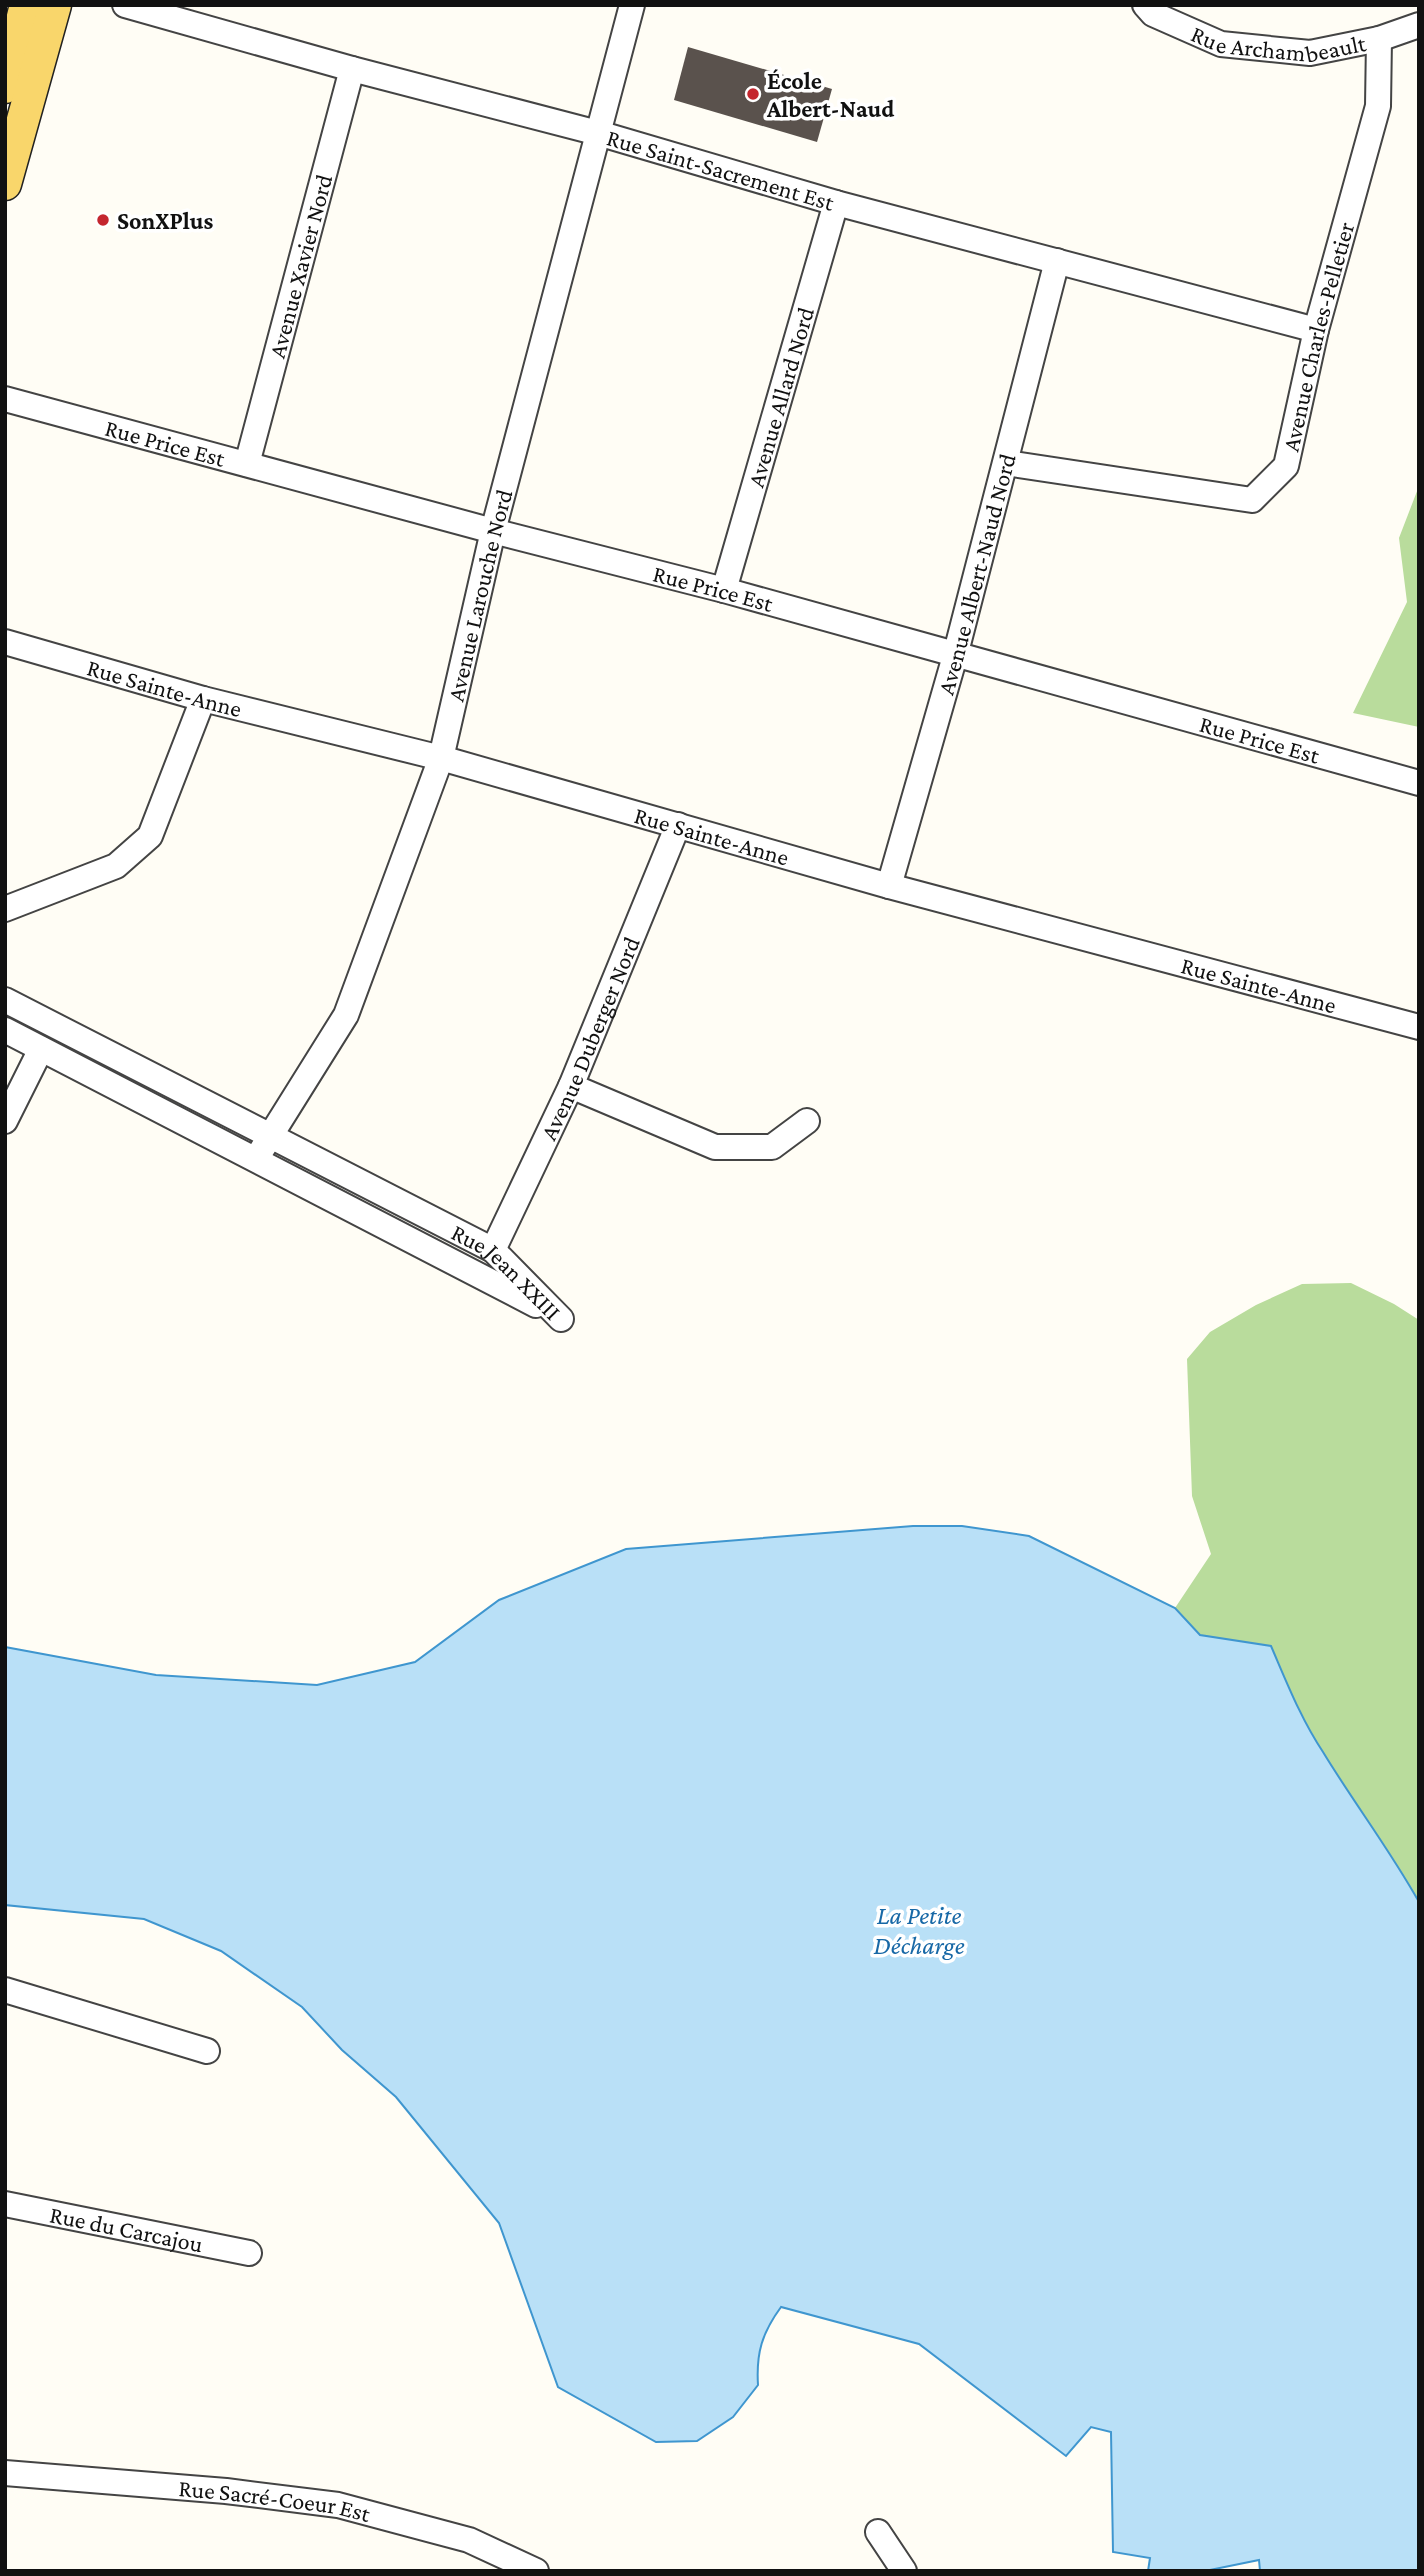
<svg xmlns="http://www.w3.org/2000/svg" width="1424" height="2576" viewBox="0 0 1424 2576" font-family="'Crimson Pro',serif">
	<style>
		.forest { fill: #b9dc9c }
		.water { fill: #b9e0f7; stroke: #3f96cf; stroke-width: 2 }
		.building { fill: #5a524d }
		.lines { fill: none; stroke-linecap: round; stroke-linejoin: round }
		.minor-casing { stroke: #444; stroke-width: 28 }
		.major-casing { stroke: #222; stroke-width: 35 }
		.minor { stroke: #fff; stroke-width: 24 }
		.major { stroke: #f9d66b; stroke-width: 32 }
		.poi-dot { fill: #c4262e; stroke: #fff; stroke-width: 2.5 }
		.labels { text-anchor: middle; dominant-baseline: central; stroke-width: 7; stroke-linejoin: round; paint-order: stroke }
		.street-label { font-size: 24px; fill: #111; stroke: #fff }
		.poi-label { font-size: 24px; font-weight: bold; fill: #111; stroke: #fff; text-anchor: start }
		.water-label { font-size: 26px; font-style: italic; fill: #1768a6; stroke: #fff }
	</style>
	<rect width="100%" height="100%" fill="#fffdf5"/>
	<g class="forest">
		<path d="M1419,486v241l-66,-14 54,-111 -8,-64z"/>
		<path d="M1351,1283l43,21 25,16v582c-29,-52 -65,-99 -96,-149 -22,-34 -36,-70 -52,-107l-71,-11 -25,-27 36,-54 -19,-58 -5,-137 23,-27 46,-27 46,-21z"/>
	</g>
	<path class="water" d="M913,1526h49l67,10 146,72 25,27 71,11c16,37 30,73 52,106 31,51 67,98 96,150v669h-159l-1,-11 -54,11h-57l2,-13 -37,-6 -2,-120 -20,-5 -25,29 -147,-112 -138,-37c-19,26 -25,46 -23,78l-25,32 -36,24 -41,1 -98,-55 -59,-164 -103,-126 -54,-47 -40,-43 -81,-56 -77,-32 -139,-14v-258l151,28 161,10 98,-23 84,-62 127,-51z"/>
	<path class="building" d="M688,47l144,42 -15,53 -143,-42z"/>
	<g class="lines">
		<defs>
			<g id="minor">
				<path id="s1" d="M125,5l227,64 246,64 238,70 480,127"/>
				<path id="s2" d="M1145,5l8,9 68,30 89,9 69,-14 40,-14"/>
				<path id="s3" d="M5,399l488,132 231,59 695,193"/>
				<path id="s4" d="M1006,463l246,37 34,-34 30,-136 62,-224 1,-67"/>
				<path id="s5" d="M247,464l105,-395"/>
				<path id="s6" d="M724,590l112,-387"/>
				<path id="s7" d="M5,642l198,57 238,59 448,128 530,141"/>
				<path id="s8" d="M889,886l66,-230 102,-395"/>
				<path d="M5,909l111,-43 34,-30 53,-137"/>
				<path id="s9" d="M5,1000l488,250 68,69"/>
				<path d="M5,1030l531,275"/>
				<path d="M571,1086l144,61h57l35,-26"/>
				<path d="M5,1121l36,-72"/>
				<path id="s10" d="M256,1159l90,-144 95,-257 52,-227 139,-526"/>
				<path id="s11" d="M493,1250l78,-164 107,-261"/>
				<path d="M5,1990l202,61"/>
				<path id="s12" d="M5,2204l244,49"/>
				<path id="s13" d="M5,2473l221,18 112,14 131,35 67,31"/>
				<path d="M878,2532l26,39"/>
			</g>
			<g id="major">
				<path d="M5,87l21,-82"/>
				<path d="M5,184l50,-179"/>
			</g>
		</defs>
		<use href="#minor" class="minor-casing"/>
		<use href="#major" class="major-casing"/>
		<use href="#minor" class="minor"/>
		<use href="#major" class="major"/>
	</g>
	<g class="poi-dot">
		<circle cx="753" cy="94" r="7"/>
		<circle cx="103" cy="220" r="7"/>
	</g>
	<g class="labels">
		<g class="street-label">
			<text stroke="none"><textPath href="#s2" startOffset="144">Rue Archambeault</textPath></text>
			<text stroke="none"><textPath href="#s1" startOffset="618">Rue Saint-Sacrement Est</textPath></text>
			<text stroke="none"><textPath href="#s5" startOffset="205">Avenue Xavier Nord</textPath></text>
			<text stroke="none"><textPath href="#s4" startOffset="430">Avenue Charles-Pelletier</textPath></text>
			<text stroke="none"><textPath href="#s6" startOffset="201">Avenue Allard Nord</textPath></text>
			<text stroke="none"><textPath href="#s3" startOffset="166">Rue Price Est</textPath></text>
			<text stroke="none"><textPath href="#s8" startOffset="324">Avenue Albert-Naud Nord</textPath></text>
			<text stroke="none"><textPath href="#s3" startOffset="733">Rue Price Est</textPath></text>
			<text stroke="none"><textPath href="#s10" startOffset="611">Avenue Larouche Nord</textPath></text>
			<text stroke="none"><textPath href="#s7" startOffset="166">Rue Sainte-Anne</textPath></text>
			<text stroke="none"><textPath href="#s3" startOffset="1300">Rue Price Est</textPath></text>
			<text stroke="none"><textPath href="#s7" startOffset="733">Rue Sainte-Anne</textPath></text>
			<text stroke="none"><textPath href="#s7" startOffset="1300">Rue Sainte-Anne</textPath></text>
			<text stroke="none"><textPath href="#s11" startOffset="233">Avenue Duberger Nord</textPath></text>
			<text stroke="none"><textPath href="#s9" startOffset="572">Rue Jean XXIII</textPath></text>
			<text stroke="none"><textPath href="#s12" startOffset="124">Rue du Carcajou</textPath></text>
			<text stroke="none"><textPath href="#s13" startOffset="271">Rue Sacré-Coeur Est</textPath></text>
		</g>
		<g class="poi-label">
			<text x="767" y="80">École<tspan x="767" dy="28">Albert-Naud</tspan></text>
			<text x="117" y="220">SonXPlus</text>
		</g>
		<g class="water-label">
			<text x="919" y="1915">La Petite<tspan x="919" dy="30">Décharge</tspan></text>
		</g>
	</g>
	<rect width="1424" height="2576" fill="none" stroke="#111111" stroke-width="14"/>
</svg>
